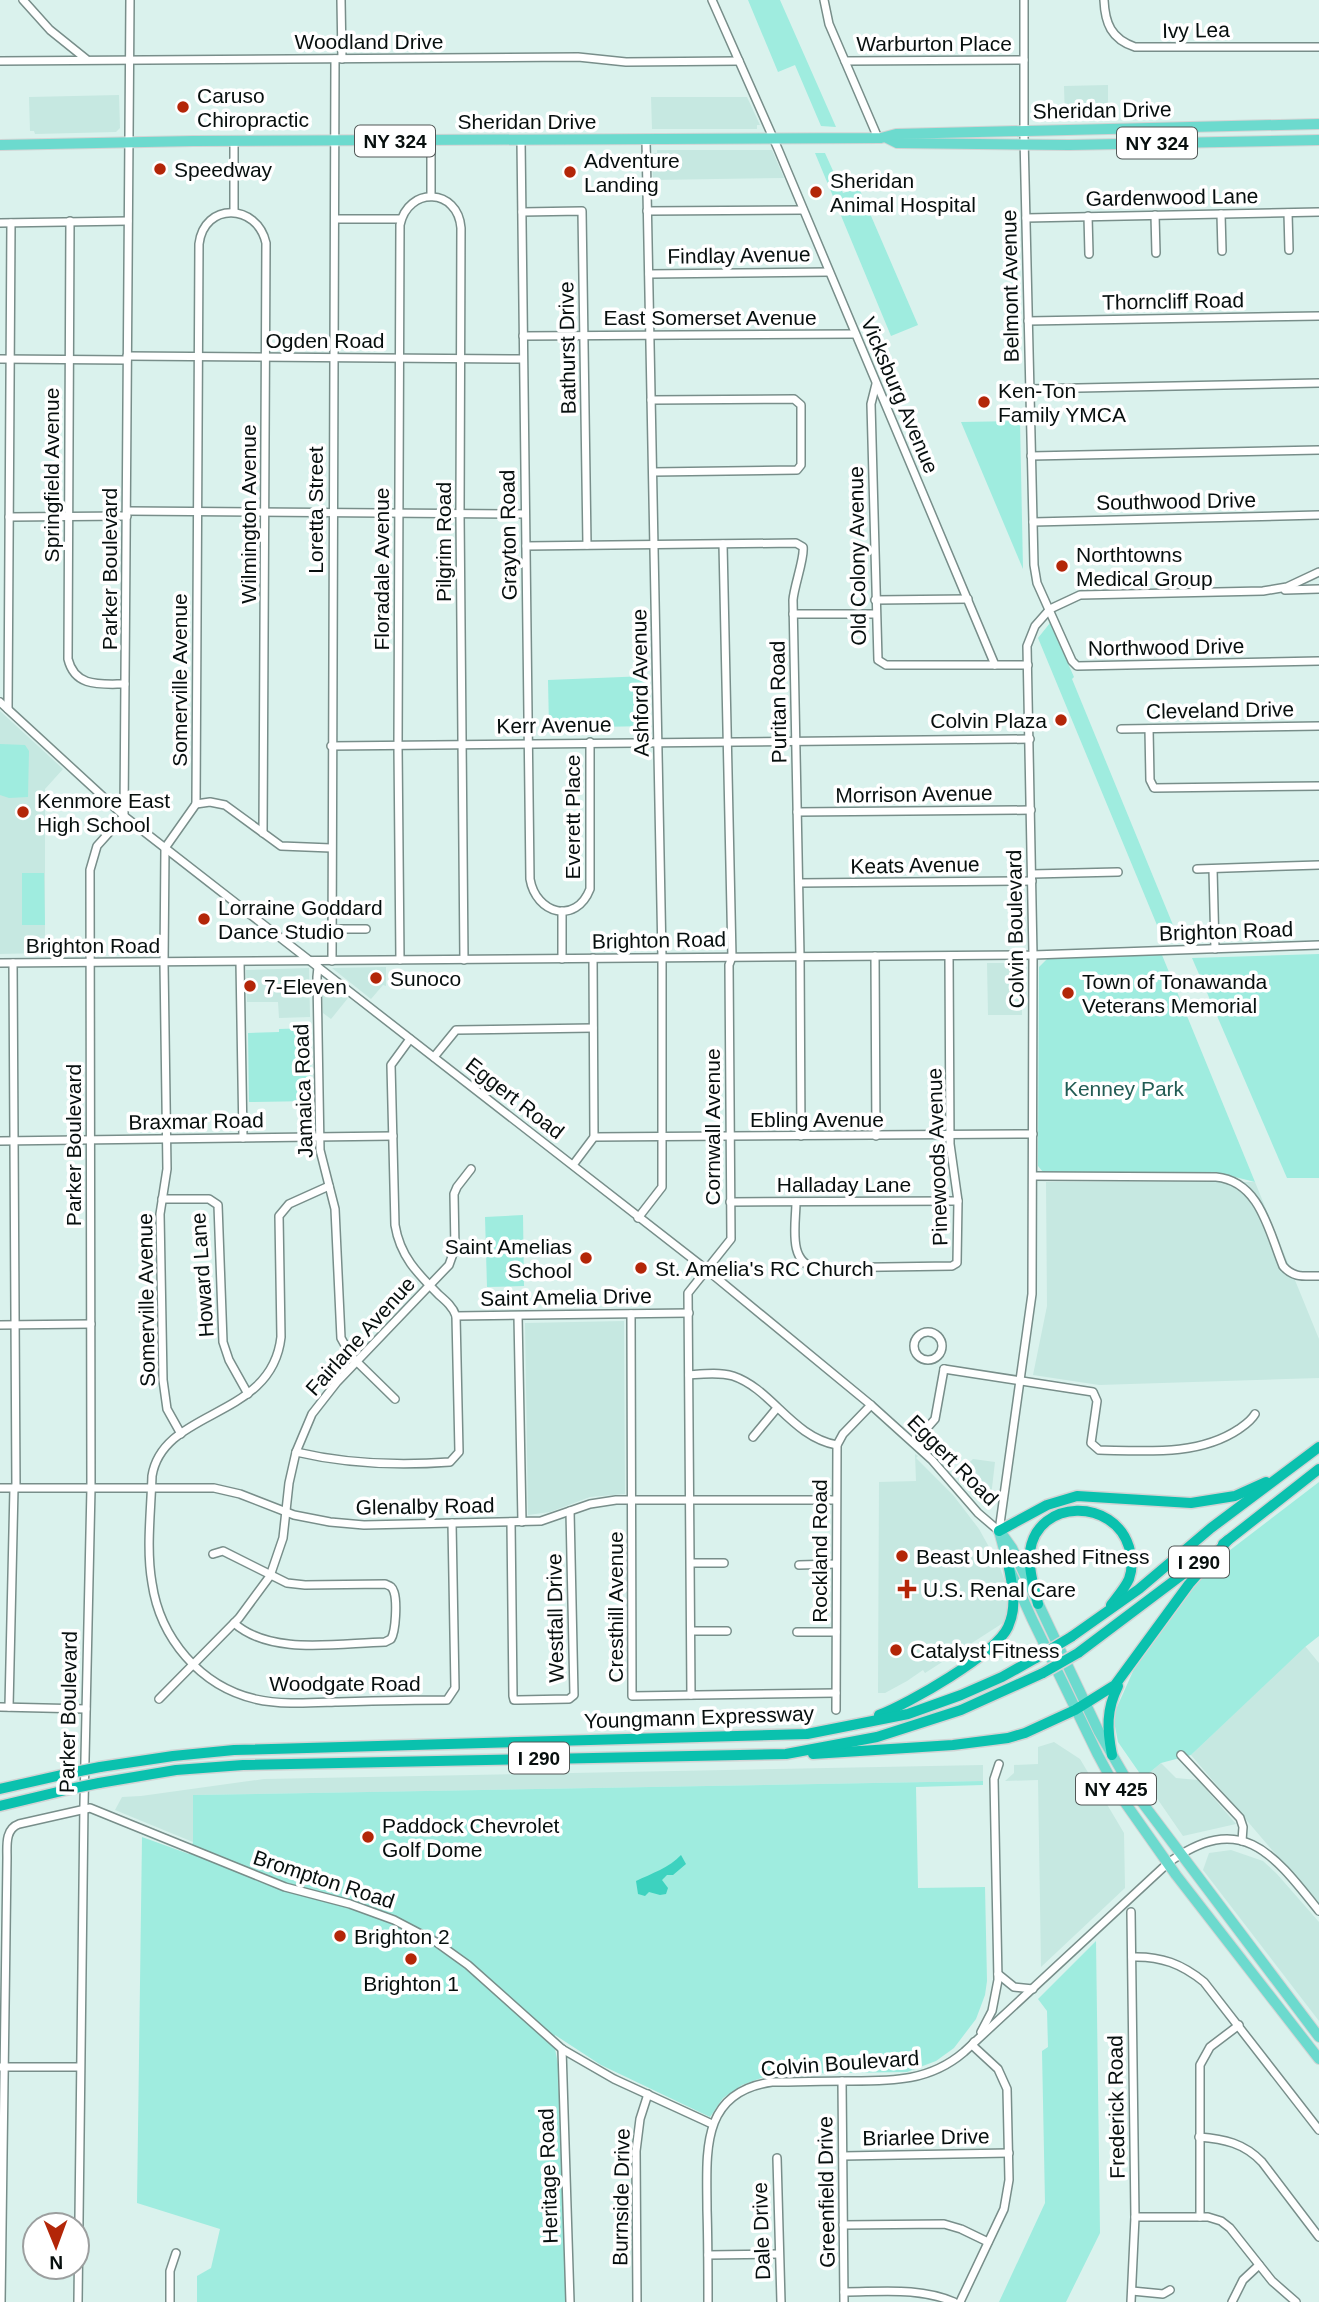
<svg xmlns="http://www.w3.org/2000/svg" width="1319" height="2302" viewBox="0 0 1319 2302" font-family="Arial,sans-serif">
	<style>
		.built { fill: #c6e8e1 }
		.green { fill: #9fecdf }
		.forest { fill: #3dd2bf }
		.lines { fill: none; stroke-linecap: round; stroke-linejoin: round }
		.minor-casing { stroke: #788e8a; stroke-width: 10 }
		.major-casing { stroke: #d2d4d4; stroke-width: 12 }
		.highway-casing { stroke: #d2d4d4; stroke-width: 13 }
		.minor { stroke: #fff; stroke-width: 7 }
		.major { stroke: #6cdace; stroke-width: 10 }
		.highway { stroke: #0ac1ae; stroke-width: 10 }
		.highway-bridge-casing { stroke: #d2d4d4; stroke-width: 13; stroke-linecap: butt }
		.highway-bridge { stroke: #0ac1ae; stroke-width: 10 }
		.poi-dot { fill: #b32608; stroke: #fff; stroke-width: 2.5 }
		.labels { text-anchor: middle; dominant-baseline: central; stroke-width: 7; stroke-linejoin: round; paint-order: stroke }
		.shield { fill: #fff; stroke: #515756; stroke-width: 2 }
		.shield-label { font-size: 19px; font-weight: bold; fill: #070f0e }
		.street-label { font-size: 21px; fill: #070f0e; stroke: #fff }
		.poi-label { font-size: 21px; fill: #070f0e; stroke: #fff; text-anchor: start }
		.park-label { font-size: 21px; fill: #225c54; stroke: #fff }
	</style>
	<rect width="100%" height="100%" fill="#daf2ed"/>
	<g class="built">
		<path d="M1108,85v34l-43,1 -1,-34z"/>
		<path d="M119,95l1,33 -4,4 -81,2 -1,-3h-4l-1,-34z"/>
		<path d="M651,97h96l13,28h-3v4h-105z"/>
		<path d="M657,150h115l12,28 -131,2 -1,-27h5z"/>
		<path d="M0,711l63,58 -18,20v164l-45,1z"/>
		<path d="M987,963h34l1,52h-34z"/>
		<path d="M386,967v19l-3,-1 -12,14 -39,-31z"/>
		<path d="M309,968l1,49 -31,1 -1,-16h-31l-1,-32z"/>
		<path d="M322,979l26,19 -17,21 -8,-6z"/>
		<path d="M1046,1182h209l64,157v39l-220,7 -66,-10 14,-69z"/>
		<path d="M624,1321l1,173 -35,3 -40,15 -22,3 -3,-192z"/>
		<path d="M915,1454l3,2 -2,2 37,37 26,34 20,36 9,25v21l-5,12 -78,50 -2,-3 -16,11 -22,12h-7l1,-211 37,-1z"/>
		<path d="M973,1459l22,3 -5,43 -2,1 -4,-1 -27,-31z"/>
		<path d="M1305,1646l14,17v242l-128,-150z"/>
		<path d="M1054,1742l26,17 44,74 1,55 -84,79 -3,-187 -33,1 9,-8v-8l24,-1v-17z"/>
		<path d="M1161,1763l15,15 22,2 38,44 -53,12 -40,-58z"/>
		<path d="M983,1765v16l-790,14v47l-78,-32 7,-13 19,-1 123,-17z"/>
		<path d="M1231,1850l32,11 14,13 42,48v99l-116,-151 6,-17z"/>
	</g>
	<g class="green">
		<path d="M748,0h32l56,127 -15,-1 -26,-61 -17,7z"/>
		<path d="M815,153h10l18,40 16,-5 59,137 -27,11z"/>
		<path d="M1020,421l3,148 -62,-147z"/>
		<path d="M1050,623l24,54 -2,2 108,263h-16l-126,-304z"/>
		<path d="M647,676l1,50 -99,2 -1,-48z"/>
		<path d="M0,744l25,1 4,6 -1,46 -19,1 -9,-3z"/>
		<path d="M22,873h22l1,52h-23z"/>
		<path d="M1319,954v224h-32l-95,-220z"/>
		<path d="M1162,955l93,227 -28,-7 -184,-3 -5,-6 1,-199 9,-9z"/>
		<path d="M310,1028l2,73 -63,1 -1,-69 31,-1v-3z"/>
		<path d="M523,1215l1,71 -37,1 -2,-70z"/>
		<path d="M1319,1482v154l-14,11 -114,108 -30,8 -18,15 -25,-36 -5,-26 21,-47 74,-102z"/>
		<path d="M983,1781v4l-67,2 2,101 67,-1 2,94 -2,14 -9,24 -22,29 -18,13 -29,11 -135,2 -30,11 -19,13 -13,19 -109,-52 -46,-30v14l3,15 8,238h-369v-26l14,-8 9,-39 -83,-26 5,-366 47,17 4,-12v-47z"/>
		<path d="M1096,1941l4,292 -34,69h-67l46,-99 -3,-152 6,-4 -1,-36 -9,-12z"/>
	</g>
	<path class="forest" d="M681,1855l5,9 -13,11h-6l-5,5 6,8 -2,6 -6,1 -11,-3 -4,4 -7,-2 -2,-13c15,-7 34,-14 45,-26z"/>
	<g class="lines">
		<defs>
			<g id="minor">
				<path d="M23,0l27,30 36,29"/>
				<path d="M341,0l1,59"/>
				<path d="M712,0l66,149 217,516"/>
				<path d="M824,0l5,24 49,114"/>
				<path d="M1024,0v137l10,428 3,18 35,78 5,5 242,-5"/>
				<path d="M1104,0c1,23 7,39 31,47h184"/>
				<path d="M0,61l578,-4 48,5 113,-1"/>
				<path d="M845,61l179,-1"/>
				<path d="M521,140l9,739c6,35 46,46 60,10v-147"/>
				<path d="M431,141v55"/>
				<path d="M647,211l156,-1"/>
				<path d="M234,212v-70"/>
				<path d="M522,212l60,-1 5,334"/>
				<path d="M1288,213l1,37"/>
				<path d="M1221,214l1,37"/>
				<path d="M1155,215l1,38"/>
				<path d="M1088,216l1,38"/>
				<path d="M1026,218l293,-6"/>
				<path d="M335,219h66"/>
				<path d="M70,221l-2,438c7,29 33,25 57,25"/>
				<path d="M0,223l128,-2"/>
				<path d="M649,274l180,-2"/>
				<path d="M1028,321l291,-5"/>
				<path d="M523,336l332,-2"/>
				<path d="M127,356l396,3"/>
				<path d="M0,359l127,1"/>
				<path d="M876,384l-5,20 7,256 8,5h142"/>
				<path d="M1030,389l289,-6"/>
				<path d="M651,400l143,-1 7,6v60l-4,5 -144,2"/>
				<path d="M1031,456l288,-6"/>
				<path d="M127,511l398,3"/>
				<path d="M9,517l118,-1"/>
				<path d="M1033,522l286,-7"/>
				<path d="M526,546l270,-3 7,4c2,10 -9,39 -10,53l7,356 1,180"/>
				<path d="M1285,590l34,-1"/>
				<path d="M875,600l93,-1"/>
				<path d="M793,614h82"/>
				<path d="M0,702l124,114 583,454 164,135 61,55 46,53 21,18"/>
				<path d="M8,709l3,-486"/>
				<path d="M1121,729l198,-3"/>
				<path d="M1149,729l1,51 4,8 165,-2"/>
				<path d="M331,746l699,-7"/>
				<path d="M196,804l14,-2 15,3 56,41 50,2"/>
				<path d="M797,812l234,-2"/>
				<path d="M1197,869l122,-4"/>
				<path d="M1213,869l2,80"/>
				<path d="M1032,874l86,-2"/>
				<path d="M799,883l233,-2"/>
				<path d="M562,911v48"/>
				<path d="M332,929h34"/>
				<path d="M875,956l1,180"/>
				<path d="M593,958l1,179"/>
				<path d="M400,960l-2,-214 2,-521c8,-39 58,-37 61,3l-1,286 4,446"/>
				<path d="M332,961l3,-902"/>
				<path d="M240,962l3,176"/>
				<path d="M0,963l1033,-8 286,-10"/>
				<path d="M13,963l3,525"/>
				<path d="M318,967l-1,10 3,173 15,59 6,129 10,18 44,43"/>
				<path d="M434,1057l22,-27 137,-2"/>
				<path d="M0,1141l393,-5"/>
				<path d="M573,1165l21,-28 439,-3"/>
				<path d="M1033,1176l183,1c44,4 53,55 67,89 10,12 21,10 36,10"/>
				<path d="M329,1186l-40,18 -10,12 2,121c-9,83 -118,71 -129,139 -1,35 -6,73 0,107 8,55 48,103 103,116 26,6 54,4 80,3 38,-1 75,-2 112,-2l8,-12 -3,-165"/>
				<path d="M162,1199h47l9,6 5,137 6,18 19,34"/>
				<path d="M730,1202l228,-1"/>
				<path d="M796,1202c0,22 -9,62 21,66l135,-2 5,-3 1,-62 -8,-57 -1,-188"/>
				<path d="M638,1218l24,-31v-230l-16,-817"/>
				<path d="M631,1314l1,382 204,-3"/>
				<path d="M456,1316l233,-3"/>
				<path d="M518,1316l4,206"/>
				<path d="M0,1325l91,-1"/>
				<circle cx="928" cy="1346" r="14"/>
				<path d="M944,1369l149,23 4,9 -6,42 8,7c47,1 100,6 140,-21 7,-5 12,-8 16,-15"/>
				<path d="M689,1375c14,-1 30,-3 44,1 39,13 59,61 104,69"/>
				<path d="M181,1434l-14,-25 -4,-29 -3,-166 7,-45 -3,-206 1,-115 31,-44 3,-560c5,-42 58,-41 67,-1l-3,590"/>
				<path d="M753,1437l24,-29"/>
				<path d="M914,1443l21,-24 9,-50"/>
				<path d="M296,1452c51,12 102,14 154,10l9,-10 -3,-136c-3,-9 -10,-15 -17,-21 -22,-22 -39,-39 -44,-70l-4,-160 19,-26"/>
				<path d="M0,1488h214l26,6 54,21 36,7 34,3 177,-4 49,-17 26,-4h220"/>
				<path d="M511,1522l2,174 1,4h4l51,-1 5,-4 -4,-184"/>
				<path d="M999,1531l33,-237 1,-339 -6,-309 8,-20 15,-17 30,-14 183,-4 24,-4 32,-15"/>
				<path d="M213,1554l10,-3 64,32 18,2 80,-1c5,2 7,2 9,8 3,9 2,39 -3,47l-6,3c-47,1 -114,14 -151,-19"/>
				<path d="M691,1563h33"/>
				<path d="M799,1565l37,-1"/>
				<path d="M691,1631h36"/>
				<path d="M797,1632h39"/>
				<path d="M691,1695l-3,-402 43,-54 -2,-274 3,-8 -9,-413"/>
				<path d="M159,1699l80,-81 31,-42 13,-38 6,-55 7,-31 16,-38 25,-32 112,-117 6,-17 -1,-54 3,-7 14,-18"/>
				<path d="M0,1707l86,2"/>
				<path d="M9,1707l5,-219"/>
				<path d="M836,1710l1,-265 6,-11 28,-29"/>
				<path d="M1181,1755l59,63 3,9 -1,14"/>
				<path d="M1132,1957c29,-1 50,7 72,25l115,148"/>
				<path d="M998,1974l16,13 19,2"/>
				<path d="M981,2032l11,-21 6,-31 -4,-201 5,-15"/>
				<path d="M562,2049l8,253"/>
				<path d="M1,2067h79"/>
				<path d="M842,2081l2,221"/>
				<path d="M1199,2137c25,2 45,6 63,25l57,75"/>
				<path d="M843,2156l166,-3"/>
				<path d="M777,2158l4,144"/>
				<path d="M1135,2217h73l13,4 9,7 42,53 24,21"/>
				<path d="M1200,2217v-152l10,-18 29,-22"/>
				<path d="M843,2225l101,-1 17,5 27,13"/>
				<path d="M708,2255l71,-1"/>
				<path d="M1132,2291l31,3 7,-4"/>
				<path d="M844,2292c37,0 75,-5 110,10"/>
				<path d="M1,2302l6,-444c0,-13 -2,-29 12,-34l71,-16 195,79 65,17 44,16 42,22 32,23 94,84 52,30 98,45"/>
				<path d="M78,2302l6,-498 7,-316 -1,-618 7,-24 27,-30 6,-816"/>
				<path d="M170,2302v-31l6,-18"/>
				<path d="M637,2302l-1,-151 4,-32 8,-25"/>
				<path d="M708,2302c0,-31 0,-61 -1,-92 0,-56 -8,-118 65,-128 25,0 50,-1 75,-1 44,0 82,1 117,-29l204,-189c73,-53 105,-10 151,48"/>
				<path d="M960,2302l44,-93 5,-29 -2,-91 -9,-20 -26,-24 2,-3"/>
				<path d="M1131,2302l4,-85 -4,-305"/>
				<path d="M1232,2302l11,-22 16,-15"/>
			</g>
			<g id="major">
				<path d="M887,138l10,5 172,2 250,-5"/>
				<path d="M0,145l193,-4 688,-3 15,-4 423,-10"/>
				<path d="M999,1531l10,37 23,51 66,136 21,39 57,81 143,184"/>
				<path d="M1002,1534l10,14 87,184 33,57 187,248"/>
			</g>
			<g id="highway">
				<path d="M999,1531l48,-26 30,-9 114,7 44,-7 31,-14"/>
				<path d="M1223,1544l96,-75"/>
				<path d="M1038,1604c-4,-17 -10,-36 -8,-53 8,-53 84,-53 99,-4 3,10 4,21 0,32 -4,9 -12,18 -18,26"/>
				<path d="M1071,1637l68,-48 72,-61 108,-81"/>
				<path d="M1078,1653l129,-97"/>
				<path d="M879,1715c29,-11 117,-61 129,-88 9,-20 5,-38 1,-59"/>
				<path d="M813,1754l140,-9 55,-7 17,-5 50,-23 40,-25 74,-101 39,-44"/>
				<path d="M1112,1755c-5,-26 -6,-45 6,-69"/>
				<path d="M100,1767l73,-11 61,-6 573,-16 101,-20 53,-19 41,-18 34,-19"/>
				<path d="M99,1783l77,-13 67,-5 543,-11 91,-17 84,-27 82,-37"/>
				<path d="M0,1789l70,-16"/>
				<path d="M0,1806l70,-17"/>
			</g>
		</defs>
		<use href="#minor" class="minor-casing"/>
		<use href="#major" class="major-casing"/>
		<use href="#highway" class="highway-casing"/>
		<use href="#minor" class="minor"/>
		<use href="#major" class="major"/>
		<use href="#highway" class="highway"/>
		<defs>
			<g id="highway-bridge">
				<path d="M1036,1658l35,-21"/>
				<path d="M1043,1673l35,-20"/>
				<path d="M70,1773l30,-6"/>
				<path d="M70,1789l29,-6"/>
			</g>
		</defs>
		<use href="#highway-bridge" class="highway-bridge-casing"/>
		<use href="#highway-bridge" class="highway-bridge"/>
	</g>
	<g class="poi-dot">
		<circle cx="183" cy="107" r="7"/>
		<circle cx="160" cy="169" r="7"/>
		<circle cx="570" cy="172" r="7"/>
		<circle cx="816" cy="192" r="7"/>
		<circle cx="984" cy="402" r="7"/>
		<circle cx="1062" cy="566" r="7"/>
		<circle cx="1061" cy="720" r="7"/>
		<circle cx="23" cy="812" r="7"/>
		<circle cx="204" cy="919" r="7"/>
		<circle cx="376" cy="978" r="7"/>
		<circle cx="250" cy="986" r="7"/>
		<circle cx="1068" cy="993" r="7"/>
		<circle cx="586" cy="1258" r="7"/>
		<circle cx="641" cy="1268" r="7"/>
		<circle cx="902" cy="1556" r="7"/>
		<path d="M903.5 1578.5h7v7h7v7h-7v7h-7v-7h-7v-7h7z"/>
		<circle cx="896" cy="1650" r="7"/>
		<circle cx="368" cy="1837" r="7"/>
		<circle cx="340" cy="1936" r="7"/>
		<circle cx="411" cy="1959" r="7"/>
	</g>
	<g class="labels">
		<g class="shield">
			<rect x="355" y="125.5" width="80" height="31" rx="5"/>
			<rect x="1117" y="127.5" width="80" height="31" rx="5"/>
			<rect x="1169" y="1546.5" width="60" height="31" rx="5"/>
			<rect x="509" y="1742.5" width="60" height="31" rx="5"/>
			<rect x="1076" y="1773.5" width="80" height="31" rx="5"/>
		</g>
		<g class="shield-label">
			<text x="395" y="141">NY 324</text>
			<text x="1157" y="143">NY 324</text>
			<text x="1199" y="1562">I 290</text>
			<text x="539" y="1758">I 290</text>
			<text x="1116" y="1789">NY 425</text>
		</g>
		<g class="street-label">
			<text transform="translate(1196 30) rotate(-1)">Ivy Lea</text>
			<text x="369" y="41">Woodland Drive</text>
			<text x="934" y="43">Warburton Place</text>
			<text transform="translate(1102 110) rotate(-1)">Sheridan Drive</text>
			<text x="527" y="121">Sheridan Drive</text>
			<text transform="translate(1172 197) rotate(-1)">Gardenwood Lane</text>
			<text transform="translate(739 255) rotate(-1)">Findlay Avenue</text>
			<text transform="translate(1010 286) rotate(-91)">Belmont Avenue</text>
			<text transform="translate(1173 301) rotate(-1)">Thorncliff Road</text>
			<text x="710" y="317">East Somerset Avenue</text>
			<text x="325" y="340">Ogden Road</text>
			<text transform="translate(567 348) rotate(-91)">Bathurst Drive</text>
			<text transform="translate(900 395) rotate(67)">Vicksburg Avenue</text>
			<text transform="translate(51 475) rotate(-90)">Springfield Avenue</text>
			<text transform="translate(1176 501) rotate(-1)">Southwood Drive</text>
			<text transform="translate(315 510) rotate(-90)">Loretta Street</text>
			<text transform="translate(248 514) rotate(-90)">Wilmington Avenue</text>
			<text transform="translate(508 535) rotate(-91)">Grayton Road</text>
			<text transform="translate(443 542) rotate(-90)">Pilgrim Road</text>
			<text transform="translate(857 556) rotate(-91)">Old Colony Avenue</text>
			<text transform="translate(109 569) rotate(-90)">Parker Boulevard</text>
			<text transform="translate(381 569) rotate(-90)">Floradale Avenue</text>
			<text transform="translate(1166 647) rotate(-1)">Northwood Drive</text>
			<text transform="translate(179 680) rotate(-90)">Somerville Avenue</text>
			<text transform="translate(640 683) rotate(-91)">Ashford Avenue</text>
			<text transform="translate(778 702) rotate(-91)">Puritan Road</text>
			<text transform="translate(1220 710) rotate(-1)">Cleveland Drive</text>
			<text transform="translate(554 725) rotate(-1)">Kerr Avenue</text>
			<text transform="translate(914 794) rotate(-1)">Morrison Avenue</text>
			<text transform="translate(572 817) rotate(-90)">Everett Place</text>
			<text transform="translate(915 865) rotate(-1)">Keats Avenue</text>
			<text transform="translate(1015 929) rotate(-91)">Colvin Boulevard</text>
			<text transform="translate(1226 931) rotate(-2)">Brighton Road</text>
			<text transform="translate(659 940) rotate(-1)">Brighton Road</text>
			<text x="93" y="945">Brighton Road</text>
			<text transform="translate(303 1091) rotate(-92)">Jamaica Road</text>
			<text transform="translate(515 1098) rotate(38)">Eggert Road</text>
			<text x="817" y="1119">Ebling Avenue</text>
			<text transform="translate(196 1121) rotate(-1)">Braxmar Road</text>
			<text transform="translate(712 1127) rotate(-90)">Cornwall Avenue</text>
			<text transform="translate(73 1145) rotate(-90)">Parker Boulevard</text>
			<text transform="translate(937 1157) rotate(-92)">Pinewoods Avenue</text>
			<text x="844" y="1184">Halladay Lane</text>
			<text transform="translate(202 1275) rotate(-94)">Howard Lane</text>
			<text transform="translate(566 1297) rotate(-1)">Saint Amelia Drive</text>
			<text transform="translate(146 1300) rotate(-91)">Somerville Avenue</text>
			<text transform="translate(360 1336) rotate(-48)">Fairlane Avenue</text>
			<text transform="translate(953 1460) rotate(45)">Eggert Road</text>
			<text transform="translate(425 1506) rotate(-1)">Glenalby Road</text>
			<text transform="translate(819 1551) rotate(-90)">Rockland Road</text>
			<text transform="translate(615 1607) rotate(-90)">Cresthill Avenue</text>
			<text transform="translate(555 1618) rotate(-91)">Westfall Drive</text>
			<text x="345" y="1683">Woodgate Road</text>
			<text transform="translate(68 1712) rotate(-89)">Parker Boulevard</text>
			<text transform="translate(699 1717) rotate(-2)">Youngmann Expressway</text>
			<text transform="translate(324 1879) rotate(18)">Brompton Road</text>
			<text transform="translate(840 2063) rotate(-4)">Colvin Boulevard</text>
			<text transform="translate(1116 2107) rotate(-91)">Frederick Road</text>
			<text transform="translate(926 2137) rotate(-1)">Briarlee Drive</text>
			<text transform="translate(548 2176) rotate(-92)">Heritage Road</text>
			<text transform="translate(826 2192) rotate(-91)">Greenfield Drive</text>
			<text transform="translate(621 2197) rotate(-89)">Burnside Drive</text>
			<text transform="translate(761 2231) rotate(-92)">Dale Drive</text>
		</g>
		<g class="poi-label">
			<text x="197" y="95">Caruso<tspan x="197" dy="24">Chiropractic</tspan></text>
			<text x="584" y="160">Adventure<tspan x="584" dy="24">Landing</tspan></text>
			<text x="174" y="169">Speedway</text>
			<text x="830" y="180">Sheridan<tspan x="830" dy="24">Animal Hospital</tspan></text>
			<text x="998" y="390">Ken-Ton<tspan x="998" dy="24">Family YMCA</tspan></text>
			<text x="1076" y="554">Northtowns<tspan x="1076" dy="24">Medical Group</tspan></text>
			<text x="1047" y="720" text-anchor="end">Colvin Plaza</text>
			<text x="37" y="800">Kenmore East<tspan x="37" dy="24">High School</tspan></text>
			<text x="218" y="907">Lorraine Goddard<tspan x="218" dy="24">Dance Studio</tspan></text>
			<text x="390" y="978">Sunoco</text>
			<text x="1082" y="981">Town of Tonawanda<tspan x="1082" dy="24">Veterans Memorial</tspan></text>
			<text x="264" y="986">7-Eleven</text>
			<text x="572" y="1246" text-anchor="end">Saint Amelias<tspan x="572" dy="24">School</tspan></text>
			<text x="655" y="1268">St. Amelia's RC Church</text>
			<text x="916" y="1556">Beast Unleashed Fitness</text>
			<text x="923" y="1589">U.S. Renal Care</text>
			<text x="910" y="1650">Catalyst Fitness</text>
			<text x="382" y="1825">Paddock Chevrolet<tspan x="382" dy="24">Golf Dome</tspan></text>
			<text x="354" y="1936">Brighton 2</text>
			<text x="411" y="1983" text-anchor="middle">Brighton 1</text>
		</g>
		<g class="park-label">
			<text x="1124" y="1088">Kenney Park</text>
		</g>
	</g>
	<g transform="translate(56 2246) rotate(179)"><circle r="33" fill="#ffffff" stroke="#9c9f9f" stroke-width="2"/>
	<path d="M0-5L12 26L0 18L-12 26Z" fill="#b32608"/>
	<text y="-10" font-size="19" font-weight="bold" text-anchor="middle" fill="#070f0e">N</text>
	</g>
</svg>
